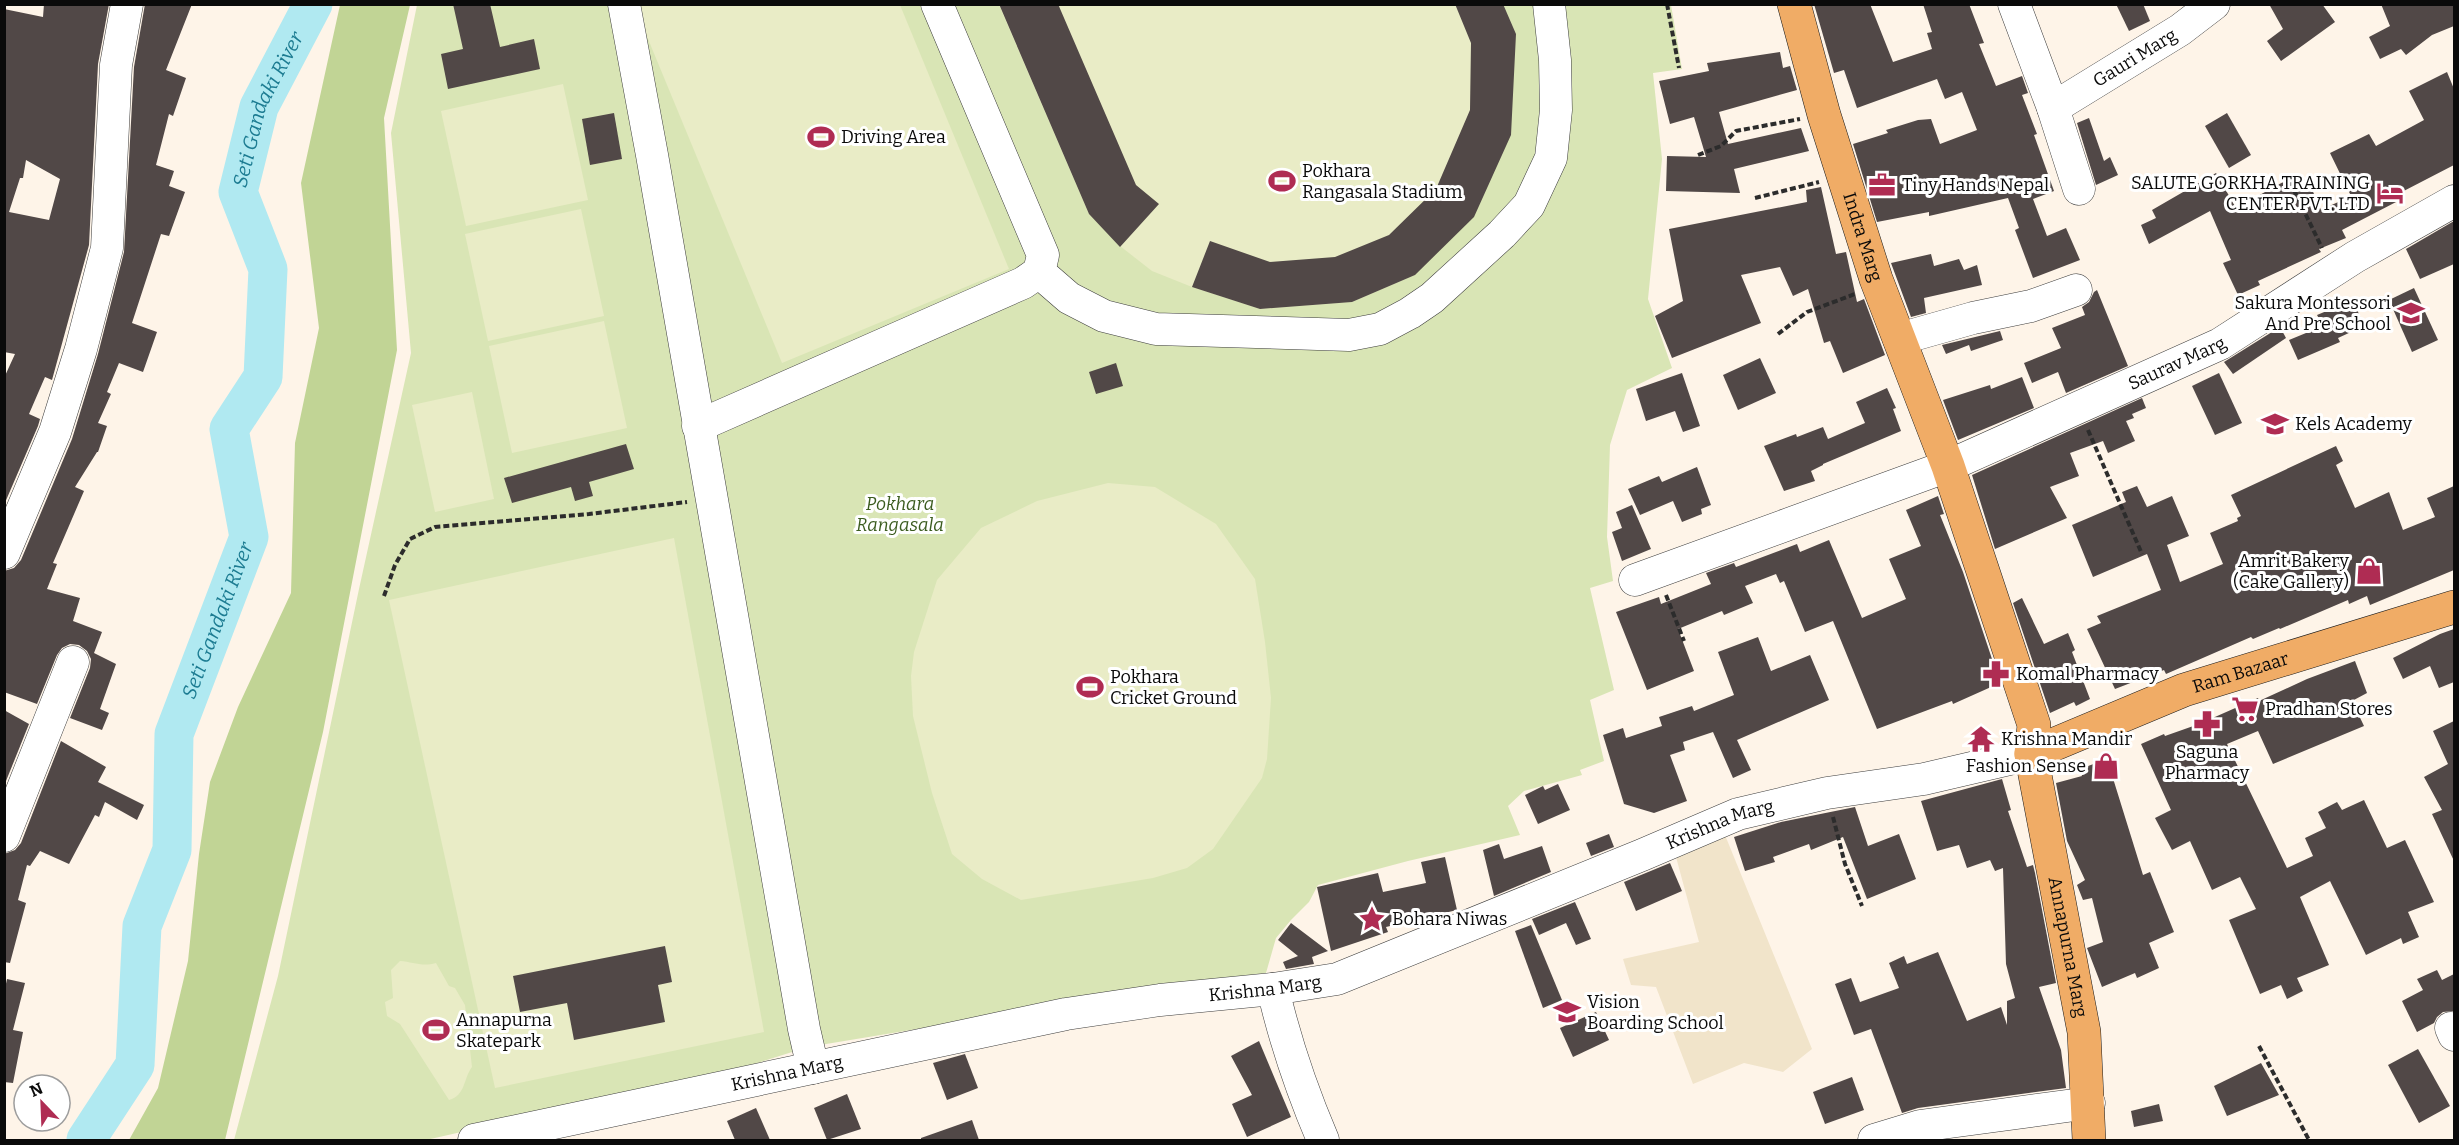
<svg xmlns="http://www.w3.org/2000/svg" width="2459" height="1145" viewBox="0 0 2459 1145" font-family="Bitter,serif">
	<style>
		.farmland { fill: #f1e4ca }
		.green { fill: #d9e5b5 }
		.forest { fill: #c1d495 }
		.pitch { fill: #e9ecc6 }
		.lines { fill: none; stroke-linecap: round; stroke-linejoin: round }
		.river { stroke: #b0e9f1; stroke-width: 39 }
		.building { fill: #514847; fill-rule: evenodd }
		.minor-casing { stroke: #3d3d3d; stroke-width: 33 }
		.major-casing { stroke: #1b1b1b; stroke-width: 34 }
		.path { stroke: #2c2c2c; stroke-width: 4; stroke-dasharray: 6 3; stroke-linecap: butt }
		.minor { stroke: #fff; stroke-width: 32 }
		.major { stroke: #f0ac66; stroke-width: 33 }
		.labels { text-anchor: middle; dominant-baseline: central; stroke-width: 6; stroke-linejoin: round; paint-order: stroke }
		.street-label { font-size: 18px; fill: #0a0a0a; stroke: #fff }
		.poi-label { font-size: 18px; fill: #0a0a0a; stroke: #fff; text-anchor: start }
		.park-label { font-size: 18px; font-style: italic; fill: #3b5c1f; stroke: #fff }
		.water-label { font-size: 20px; font-style: italic; fill: #1d7c92; stroke: #fff }
	</style>
	<rect width="100%" height="100%" fill="#fef4e8"/>
	<path class="farmland" d="M1725,835l87,214 -29,23 -39,-9 -51,21 -37,-97 -25,-2 -8,-26 76,-17 -23,-85z"/>
	<path class="green" d="M417,5h1254l11,64 -29,4 9,86 -14,140 24,69 -45,22 -17,55 -3,92 6,44 -23,7 24,102 -24,10 14,61 -24,9 2,5 -58,16 -16,15 12,29 -112,26 -90,24 -9,17 -18,18 -15,18 -10,35 -53,7 -405,67 -76,24 -306,69h-192l44,-164 81,-387 52,-236 -20,-220z"/>
	<path class="forest" d="M340,5h70l-26,113 13,232 -74,382 -98,408h-96l29,-52 30,-127 11,-107 11,-72 28,-75 53,-114 4,-150 24,-115 -18,-145z"/>
	<g class="pitch">
		<path d="M634,5h266l109,264 -227,94z"/>
		<path d="M999,5h504l13,29 -101,241 -63,27 -92,7 -68,-22 -40,-16 -32,-25 -31,-32z"/>
		<path d="M563,84l25,116 -122,26 -25,-115z"/>
		<path d="M581,209l23,107 -116,25 -23,-107z"/>
		<path d="M604,321l23,107 -115,25 -23,-107z"/>
		<path d="M472,392l22,107 -59,13 -23,-107z"/>
		<path d="M1108,483l47,4 61,37 39,55 10,63 6,56 -4,61 -5,19 -49,71 -26,19 -34,10 -132,22 -39,-21 -30,-25 -20,-61 -19,-77 -2,-40 3,-24 23,-72 44,-52 56,-27z"/>
		<path d="M674,538l90,494 -269,56 -106,-488z"/>
		<path d="M400,961c13,1 22,6 36,2l13,23 6,2 10,17 7,62c-9,12 -6,28 -23,33l-49,-76 -13,-8 -2,-14 8,-4 -2,-28z"/>
	</g>
	<g class="lines">
		<path class="river" id="s1" d="M86,1140l49,-75 7,-139 30,-76 2,-116 75,-197 -20,-108 34,-52 5,-108 -30,-77 21,-85 54,-103"/>
	</g>
	<g class="building">
		<path d="M44,4h65l-11,60 -9,181 -37,135 -7,-3 -16,37 11,5 -2,7 -34,79v-127l11,-24 -11,-2v-343l39,8zM26,160l34,19 -11,41 -40,-8 11,-34h3z"/>
		<path d="M145,4h47l-26,66 20,8 -13,38 -4,-2 -13,51 18,6 -5,15 16,6 -16,44 -8,-2 -29,89 25,9 -14,40 -24,-9 -12,29 4,2 -13,29 9,3 -9,26h-1l-22,35 9,4 -31,72 4,1 -10,25 33,9 -7,23 29,11 -8,21 22,11 -16,45 9,4 -7,17 -32,-12 20,-50 1,-9 -4,-8 -8,-6 -9,-1 -8,4 -5,7 -20,49 -33,-12v-121l10,-3 7,-8 51,-121 26,-85 26,-102 10,-185z"/>
		<path d="M453,4h37l10,43 34,-8 6,30 -92,20 -7,-35 22,-5z"/>
		<path d="M999,4h59l78,181 23,19 -39,43 -31,-33z"/>
		<path d="M1455,4h48l13,30 -5,101 -37,82 -59,58 -63,27 -92,7 -68,-22 18,-46 60,21 65,-5 54,-22 47,-46 34,-79 1,-67z"/>
		<path d="M1814,4h56l23,58 39,-13 -5,-16 5,-1 -9,-28h46l15,39 -5,1 17,42 26,-10 6,17 -6,2 15,39 -3,1 20,56 -21,8 14,37 19,-8 14,32 -47,18 -18,-48 4,-2 -11,-30 -79,18v-4l-52,10 -24,-78 35,-11 -2,-3 32,-10 13,-1 9,25 37,-14 -15,-38 -17,7 -8,-20 -80,29 -13,-38 -10,3z"/>
		<path d="M2116,4h27l7,17 -21,10z"/>
		<path d="M2269,4h53l13,18 -54,39 -14,-20 16,-12z"/>
		<path d="M2381,4h73v22l-22,9 -26,20 -5,-6 -21,10 -11,-22 21,-11z"/>
		<path d="M1780,52l3,16 7,-2 7,24 -78,22 9,32 73,-16 8,23 -75,18 6,24 -74,-2 1,-35 39,1 -12,-40 -24,7 -11,-43 50,-10 -2,-8z"/>
		<path d="M2447,72l7,17v76l-58,30 2,6 -56,29 4,8 -27,11 2,3 -63,29 2,4 -22,10 -15,-32 8,-3 -21,-49 -61,33 -8,-19 15,-7 -4,-8 64,-37 20,35 49,-27 2,5 20,-8 14,32 30,-14 -21,-43 39,-19 7,12 48,-26 -15,-29z"/>
		<path d="M614,113l8,46 -32,6 -8,-46z"/>
		<path d="M2227,113l24,42 -22,13 -24,-42z"/>
		<path d="M2089,118l15,43 6,-4 8,18 -22,10 -19,-62z"/>
		<path d="M1821,187l15,67 10,-2 11,50 7,-3 21,56 -42,18 -13,-32 -6,2 -16,-54 -15,7 -13,-29 -39,8 20,48 -89,35 -17,-42 28,-15 -14,-72 138,-27 -1,-12z"/>
		<path d="M2454,221v43l-34,15 -14,-30z"/>
		<path d="M1931,254l3,12 25,-7 5,11 13,-5 5,20 -58,13 2,15 -15,4 -20,-54z"/>
		<path d="M2414,288l24,52 -26,12 -23,-52z"/>
		<path d="M2097,290l31,76 -62,27 -8,-21 -26,11 -8,-20 37,-15 -9,-20 33,-13 -3,-8 7,-5 5,-10z"/>
		<path d="M2353,300l11,26 -26,12 2,4 -42,18 -9,-20 34,-14 -6,-11z"/>
		<path d="M2280,327l6,11 -53,36 -9,-12z"/>
		<path d="M2000,331l3,9 -32,11 -2,-6 -23,9 -4,-9z"/>
		<path d="M1760,358l16,35 -38,17 -15,-35z"/>
		<path d="M1116,363l7,23 -27,8 -7,-22z"/>
		<path d="M1682,373l18,53 -17,6 -8,-21 -29,10 -10,-32z"/>
		<path d="M2219,373l23,50 -27,12 -23,-49z"/>
		<path d="M2022,377l12,31 -76,32 -15,-40 47,-15 1,4z"/>
		<path d="M1887,388l9,20 -3,1 8,22 -78,33v1l-12,6 4,10 -31,10 -20,-45 32,-12 1,3 26,-10 5,12 37,-16 -9,-21z"/>
		<path d="M2142,398l4,10 -14,6 2,4 -8,3 9,20 -27,12 -5,-12 -33,12 9,23 -29,11 17,31 -72,31 -23,-74z"/>
		<path d="M626,444l8,25 -45,13 4,14 -18,5 -4,-14 -59,16 -8,-25z"/>
		<path d="M2336,446l7,15 -7,4 19,43 34,-16 14,38 32,-13 -8,-19 27,-12v84l-84,35 -3,-9 -18,8 -1,-4 -68,29 -1,-1 -26,11 -2,-2 -85,37 -2,-4 -49,19 -28,-60 14,-6 -4,-7 64,-26 -14,-36 -54,23 -21,-52 54,-23 -4,-10 15,-6 10,21 25,-11 17,40 -22,9 13,37 43,-18 -13,-31 28,-12 -1,-3 4,-2 -10,-21z"/>
		<path d="M1697,467l14,38 -10,4 1,5 -20,8 -9,-21 -33,14 -12,-26 31,-13 3,6z"/>
		<path d="M1938,496l6,18 -4,1 23,57 37,111 -47,21 -1,-3 -75,28 -44,-108 -28,11 -21,-51 -4,2 -4,-9 -31,12 8,17 -29,12 -2,-4 -44,18 16,42 -47,19 -31,-78 43,-15 2,7 50,-20 -5,-11 28,-10 2,4 61,-23 3,8 29,-12 33,78 44,-19 -17,-40 32,-13 -15,-36z"/>
		<path d="M1632,505l19,44 -29,12 -10,-29 10,-4 -6,-16z"/>
		<path d="M2022,598l22,46 24,-11 7,17 -3,2 18,47 -14,7 -2,-4 -24,11 -37,-110z"/>
		<path d="M2454,629v53l-15,6 -9,-22 -27,13 -10,-21 47,-24z"/>
		<path d="M1758,637l13,34 39,-16 19,45 -92,40 14,30 -18,8 -20,-46 -30,10 2,8 -15,5 17,46 -33,12 -30,-9 -21,-69 20,-7 3,10 36,-12 -3,-9 33,-11 2,5 40,-16 -16,-43z"/>
		<path d="M2355,661l12,32 -15,8 12,25 -91,38 -15,-33 -31,13 60,124 26,-12 -8,-18 21,-10 -8,-16 19,-10 5,8 22,-10 23,48 18,-8 29,62 -26,10 11,25 -16,7 -2,-6 -35,17 -36,-74 -30,16 29,68 -32,13 6,13 -16,8 -6,-14 -21,9 -31,-74 27,-11 -16,-32 -28,13 -22,-49 -18,9 -17,-32 16,-8 -30,-66 23,-10 1,2 34,-12 59,-26 1,3 48,-22z"/>
		<path d="M4,710l25,14 -25,62z"/>
		<path d="M2454,721v140l-22,-47 10,-4 -18,-33 24,-13 -15,-33z"/>
		<path d="M61,741l45,26 -8,15 46,23 -7,15 -32,-18 -6,15 -4,-2 -26,49 -29,-13 -10,15 -3,-1 -9,35 8,3 -16,60 -6,-1v-108l11,-4 6,-7z"/>
		<path d="M2107,759l36,116 7,-3 24,60 -25,11 10,25 -22,10 -2,-5 -33,14 -15,-39 16,-6 -11,-44 -9,2 -6,-15 8,-5 -18,-39 -11,-58 26,-7 -2,-7z"/>
		<path d="M2002,779l9,31 -3,1 19,56 6,-2 2,8 21,110 -17,4 22,63 5,38 -148,20 -16,5 -31,-84 -17,6 -19,-51 16,-6 9,24 39,-14 -10,-25 15,-7 3,8 31,-12 29,69 34,-14 6,18v-24l8,-3 -9,-34 -3,-96 -8,3 -5,-11 -23,8 -8,-23 -22,6 -16,-50z"/>
		<path d="M1558,784l12,26 -32,14 -13,-29 18,-9 2,4z"/>
		<path d="M1855,807l13,39 31,-12 17,45 -49,20 -24,-62 -32,13 -2,-6 -36,13 2,5 -30,9 -11,-34 47,-15z"/>
		<path d="M1609,834l5,13 -23,9 -5,-13z"/>
		<path d="M1499,844l5,15 38,-13 9,26 -57,24 -11,-46z"/>
		<path d="M1445,857l12,53 -71,17 2,5 -57,19 -14,-64 61,-14 5,19 43,-9 -5,-21z"/>
		<path d="M1670,863l12,28 -46,20 -12,-29z"/>
		<path d="M1575,902l16,37 -15,6 -10,-22 -27,12 -7,-16z"/>
		<path d="M1291,923l37,28 -16,6 2,7 -28,5 -3,-7 15,-6 -20,-16z"/>
		<path d="M1531,925l31,75 -19,8 -28,-77z"/>
		<path d="M665,946l7,36 -14,3 7,37 -91,18 -7,-37 -47,9 -7,-36z"/>
		<path d="M2437,970l5,10 12,-6v37l-11,1 -6,5 -3,6 -17,9 -15,-31 21,-11 -6,-11z"/>
		<path d="M7,979l18,4 -12,47 10,2 -10,51 -9,-1v-89z"/>
		<path d="M1596,1012l13,28 -36,17 -13,-29z"/>
		<path d="M1259,1041l32,76 -44,20 -15,-33 20,-9 -21,-39z"/>
		<path d="M2418,1049l32,57 -31,17 -31,-58z"/>
		<path d="M965,1054l13,34 -31,12 -14,-37z"/>
		<path d="M2261,1063l18,32 -52,21 -13,-30z"/>
		<path d="M1852,1077l12,33 -39,14 -12,-32z"/>
		<path d="M847,1094l14,35 -34,11 -13,-32z"/>
		<path d="M2159,1104l4,17 -29,6 -3,-16z"/>
		<path d="M756,1108l14,32h-35l-8,-19z"/>
		<path d="M972,1120l7,20h-58v-2z"/>
	</g>
	<g class="lines">
		<defs>
			<g id="minor">
				<path d="M624,4l28,151 152,874 9,39"/>
				<path d="M2014,4l39,104 26,81"/>
				<path id="s2" d="M2053,108l127,-78 34,-26"/>
				<path d="M1039,272l30,26 35,18 52,13 193,6 31,-6 30,-16 22,-15 70,-64 27,-29 22,-47 5,-48 -1,-50 -6,-56"/>
				<path d="M1899,339l74,-21 58,-12 45,-16"/>
				<path d="M698,426l325,-143 16,-11 4,-17 -106,-251"/>
				<path d="M4,553l51,-121 26,-83 26,-101 9,-183 11,-61"/>
				<path id="s3" d="M1635,580l313,-114 272,-122 135,-87 99,-56"/>
				<path d="M4,836l69,-174"/>
				<path d="M1273,989c12,52 29,102 50,151"/>
				<path d="M2451,1028l3,7"/>
				<path id="s4" d="M474,1140l592,-126 94,-14 113,-11 64,-10 305,-124 96,-41 89,-21 97,-14 107,-25"/>
				<path d="M1874,1140l46,-14 169,-23"/>
			</g>
			<g id="major">
				<path id="s5" d="M1794,4l30,111 52,164 72,187 86,259 -3,29 53,278 5,108"/>
				<path id="s6" d="M2031,754l153,-64 270,-83"/>
			</g>
		</defs>
		<use href="#minor" class="minor-casing"/>
		<use href="#major" class="major-casing"/>
		<g class="path">
			<path d="M1667,4l12,64"/>
			<path d="M1698,155l23,-9 15,-15 64,-12"/>
			<path d="M2290,182l32,66"/>
			<path d="M1755,198l64,-16"/>
			<path d="M1778,334l29,-22 48,-18"/>
			<path d="M2088,430l54,124"/>
			<path d="M1666,595l18,46"/>
			<path d="M384,596l11,-31 15,-26 25,-12 154,-13 98,-12"/>
			<path d="M1833,817l12,47 17,42"/>
			<path d="M2259,1046l50,94"/>
		</g>
		<use href="#minor" class="minor"/>
		<use href="#major" class="major"/>
	</g>
	<defs>
		<symbol id="stadium-bare" viewBox="-9 -9 18 18"><path d="M0-5a6.5 5 0 1 0 0 10a6.5 5 0 1 0 0-10ZM-3.5-1.8h7v3.6h-7Z" fill="#af2c53" stroke="#fff" stroke-width="2.5" paint-order="stroke"/></symbol>
		<symbol id="office-bare" viewBox="-9 -9 18 18"><path d="M-6-3h4V-5.5h4V-3h4V5H-6ZM-1-4.5V-3h2v-1.5ZM-6 0V1H6V0Z" fill="#af2c53" stroke="#fff" stroke-width="2.5" paint-order="stroke"/></symbol>
		<symbol id="hotel-bare" viewBox="-9 -9 18 18"><path d="M-6-4.5h1.5V1H6V5H4.5V3h-9V5H-6ZM-4 0a1.8 1.8 0 1 1 3.6 0ZM.5 0V-2.5h3Q6-2.5 6 0Z" fill="#af2c53" stroke="#fff" stroke-width="2.5" paint-order="stroke"/></symbol>
		<symbol id="school-bare" viewBox="-9 -9 18 18"><path d="M0-5L7-2L0 1L-7-2ZM-4 1L0 2.5L4 1V4Q0 6-4 4Z" fill="#af2c53" stroke="#fff" stroke-width="2.5" paint-order="stroke"/></symbol>
		<symbol id="shop-bare" viewBox="-9 -9 18 18"><path d="M-5-2.5h2.3a2.7 3.5 0 0 1 5.4 0H5L5.5 6h-11ZM-1.5-2.5h3a1.5 2.3 0 0 0-3 0Z" fill="#af2c53" stroke="#fff" stroke-width="2.5" paint-order="stroke"/></symbol>
		<symbol id="pharmacy-bare" viewBox="-9 -9 18 18"><path d="M-2-6h4v4h4v4h-4v4h-4v-4h-4v-4h4Z" fill="#af2c53" stroke="#fff" stroke-width="2.5" paint-order="stroke"/></symbol>
		<symbol id="supermarket-bare" viewBox="-9 -9 18 18"><path d="M-6-5.5h2.5l.6 2H6L4.5 2H-2.5L-4.4-4H-6ZM-1.5 3.2a1.3 1.3 0 1 0 .1 0ZM3 3.2a1.3 1.3 0 1 0 .1 0Z" fill="#af2c53" stroke="#fff" stroke-width="2.5" paint-order="stroke"/></symbol>
		<symbol id="temple-bare" viewBox="-9 -9 18 18"><path d="M0-6L5-2H3V0L6.5 2.5H4V6H1.5V3h-3V6H-4V2.5H-6.5L-3 0V-2H-5Z" fill="#af2c53" stroke="#fff" stroke-width="2.5" paint-order="stroke"/></symbol>
		<symbol id="sight-bare" viewBox="-9 -9 18 18"><path d="M0-6L1.8-2.2L6-1.7L2.9 1.2L3.7 5.4L0 3.3L-3.7 5.4L-2.9 1.2L-6-1.7L-1.8-2.2Z" fill="#af2c53" stroke="#fff" stroke-width="2.5" paint-order="stroke"/></symbol>
	</defs>
	<g fill-rule="evenodd">
		<use href="#stadium-bare" x="802" y="118" width="38" height="38"/>
		<use href="#stadium-bare" x="1263" y="162" width="38" height="38"/>
		<use href="#office-bare" x="1863" y="166" width="38" height="38"/>
		<use href="#hotel-bare" x="2371" y="174" width="38" height="38"/>
		<use href="#school-bare" x="2392" y="294" width="38" height="38"/>
		<use href="#school-bare" x="2256" y="405" width="38" height="38"/>
		<use href="#shop-bare" x="2350" y="552" width="38" height="38"/>
		<use href="#pharmacy-bare" x="1977" y="655" width="38" height="38"/>
		<use href="#stadium-bare" x="1071" y="668" width="38" height="38"/>
		<use href="#supermarket-bare" x="2226" y="690" width="38" height="38"/>
		<use href="#pharmacy-bare" x="2188" y="705" width="38" height="38"/>
		<use href="#temple-bare" x="1962" y="720" width="38" height="38"/>
		<use href="#shop-bare" x="2087" y="747" width="38" height="38"/>
		<use href="#sight-bare" x="1353" y="900" width="38" height="38"/>
		<use href="#school-bare" x="1548" y="993" width="38" height="38"/>
		<use href="#stadium-bare" x="417" y="1011" width="38" height="38"/>
	</g>
	<g class="labels">
		<g class="street-label">
			<text stroke="none"><textPath href="#s2" startOffset="96">Gauri Marg</textPath></text>
			<text stroke="none"><textPath href="#s5" startOffset="243">Indra Marg</textPath></text>
			<text stroke="none"><textPath href="#s3" startOffset="584">Saurav Marg</textPath></text>
			<text stroke="none"><textPath href="#s6" startOffset="225">Ram Bazaar</textPath></text>
			<text stroke="none"><textPath href="#s4" startOffset="1292">Krishna Marg</textPath></text>
			<text stroke="none"><textPath href="#s5" startOffset="986">Annapurna Marg</textPath></text>
			<text stroke="none"><textPath href="#s4" startOffset="806">Krishna Marg</textPath></text>
			<text stroke="none"><textPath href="#s4" startOffset="320">Krishna Marg</textPath></text>
		</g>
		<g class="poi-label">
			<text x="841" y="137">Driving Area</text>
			<text x="1302" y="171">Pokhara<tspan x="1302" dy="21">Rangasala Stadium</tspan></text>
			<text x="2370" y="183" text-anchor="end">SALUTE GORKHA TRAINING<tspan x="2370" dy="21">CENTER PVT. LTD</tspan></text>
			<text x="1902" y="185">Tiny Hands Nepal</text>
			<text x="2391" y="303" text-anchor="end">Sakura Montessori<tspan x="2391" dy="21">And Pre School</tspan></text>
			<text x="2295" y="424">Kels Academy</text>
			<text x="2349" y="561" text-anchor="end">Amrit Bakery<tspan x="2349" dy="21">(Cake Gallery)</tspan></text>
			<text x="2016" y="674">Komal Pharmacy</text>
			<text x="1110" y="677">Pokhara<tspan x="1110" dy="21">Cricket Ground</tspan></text>
			<text x="2265" y="709">Pradhan Stores</text>
			<text x="2001" y="739">Krishna Mandir</text>
			<text x="2207" y="752" text-anchor="middle">Saguna<tspan x="2207" dy="21">Pharmacy</tspan></text>
			<text x="2086" y="766" text-anchor="end">Fashion Sense</text>
			<text x="1392" y="919">Bohara Niwas</text>
			<text x="1587" y="1002">Vision<tspan x="1587" dy="21">Boarding School</tspan></text>
			<text x="456" y="1020">Annapurna<tspan x="456" dy="21">Skatepark</tspan></text>
		</g>
		<g class="park-label">
			<text x="900" y="504">Pokhara<tspan x="900" dy="21">Rangasala</tspan></text>
		</g>
		<g class="water-label">
			<text stroke="none"><textPath href="#s1" startOffset="1088">Seti Gandaki River</textPath></text>
			<text stroke="none"><textPath href="#s1" startOffset="548">Seti Gandaki River</textPath></text>
		</g>
	</g>
	<rect width="2459" height="1145" fill="none" stroke="#0a0a0a" stroke-width="12"/>
	<g transform="translate(42 1103) rotate(337)"><circle r="28" fill="#ffffff" stroke="#9d9d9d" stroke-width="1.5"/>
	<path d="M0-4.5L10 22L0 15L-10 22Z" fill="#af2c53"/>
	<text y="-9" font-size="16" font-weight="bold" text-anchor="middle" fill="#0a0a0a">N</text>
	</g>
</svg>
